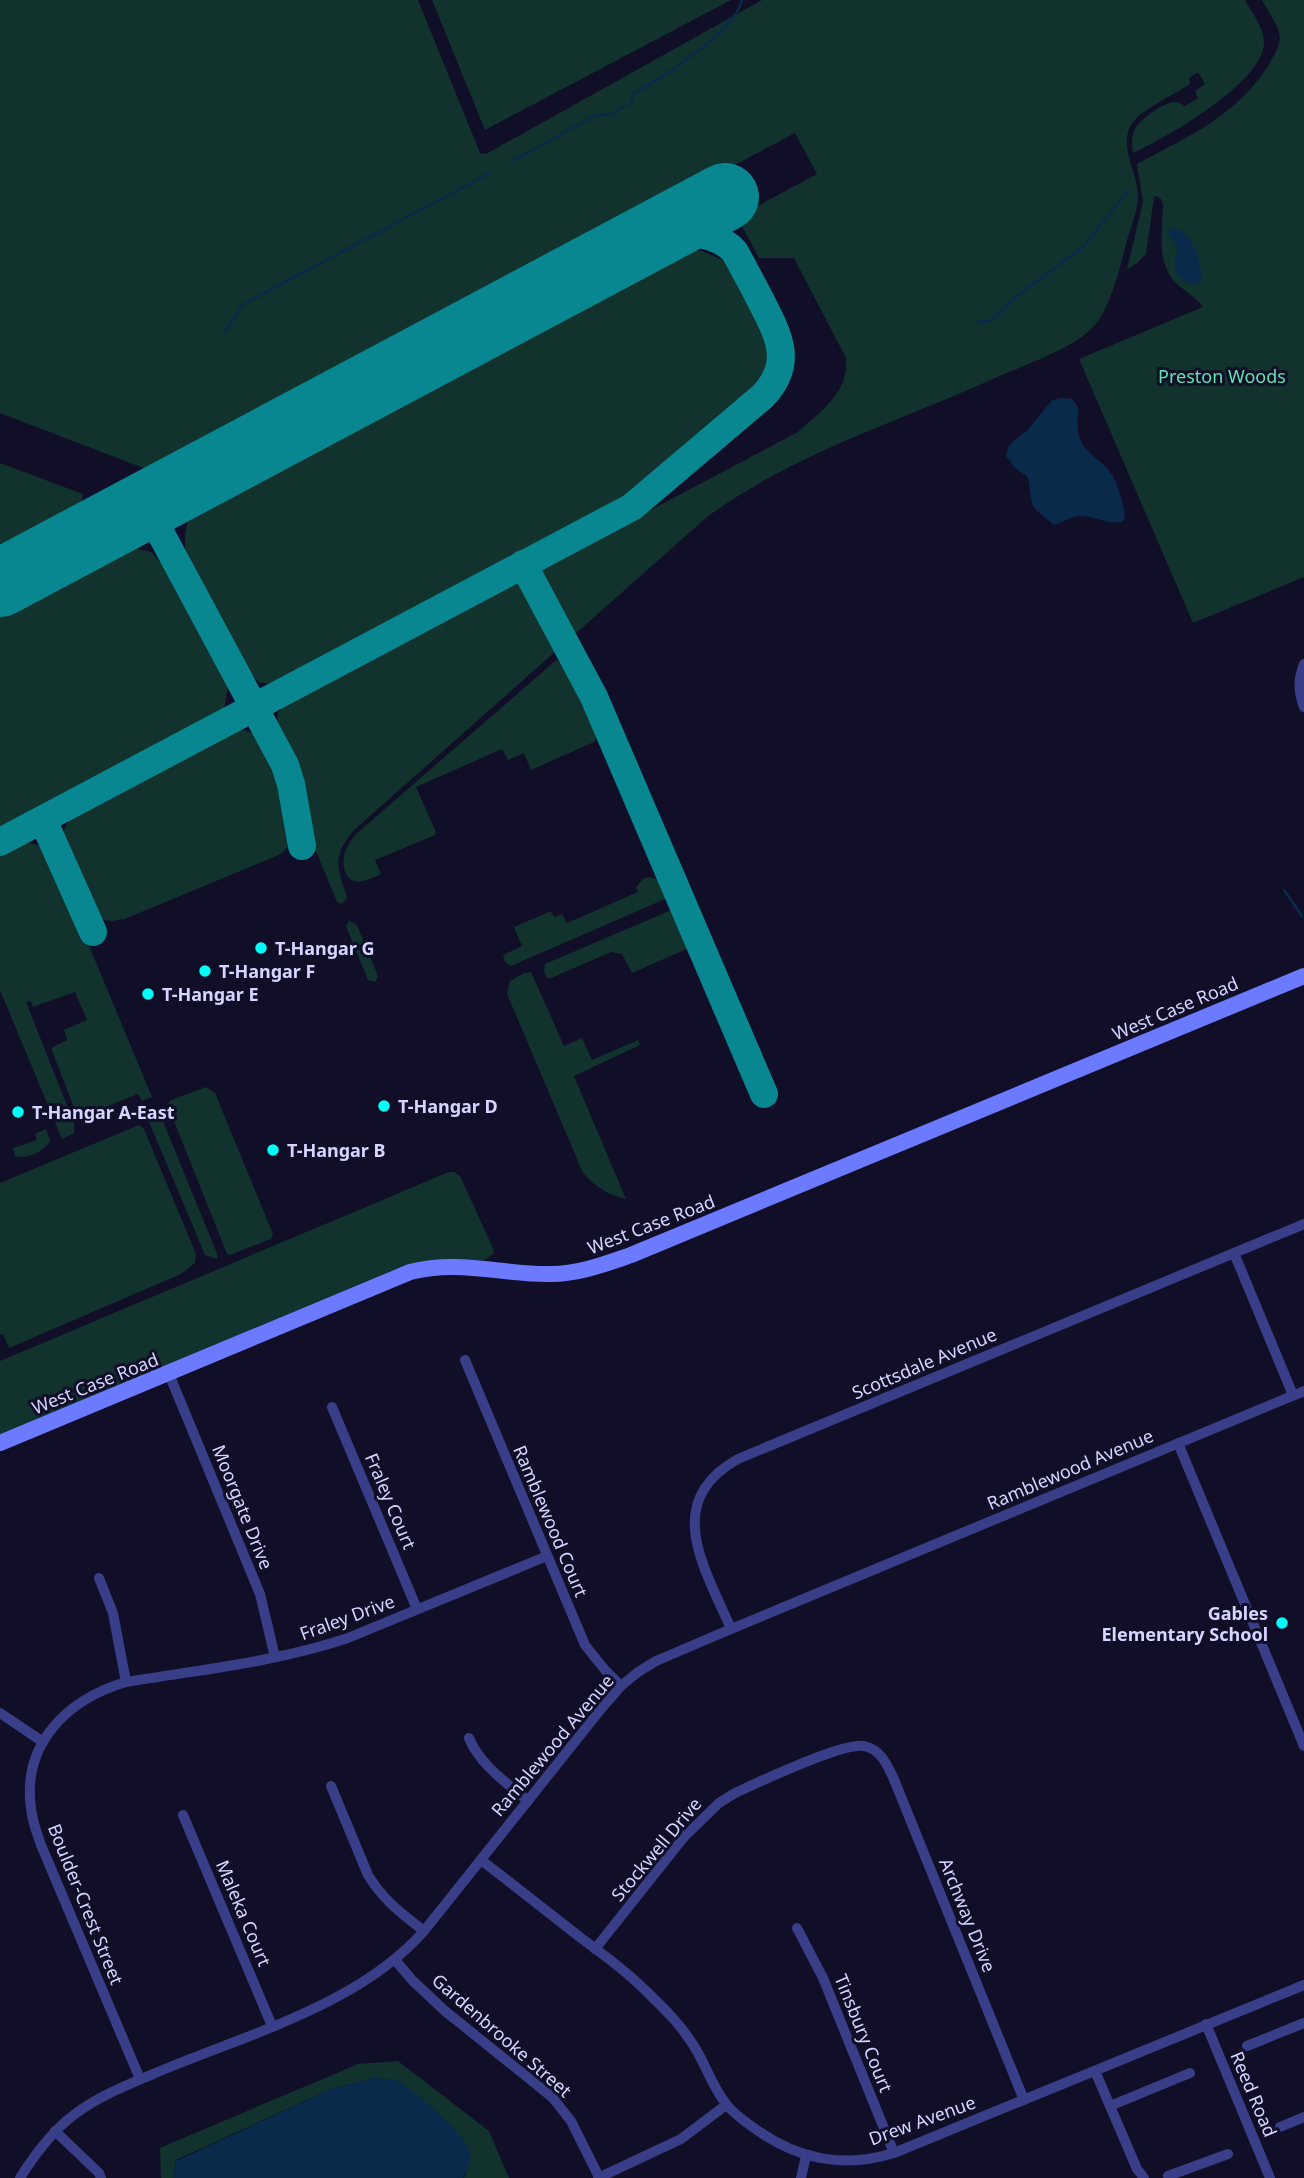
<svg xmlns="http://www.w3.org/2000/svg" width="1304" height="2178" viewBox="0 0 1304 2178" font-family="'Noto Sans',sans-serif">
	<style>
		.green { fill: #11322d }
		.water { fill: #0a2a4b }
		.lines { fill: none; stroke-linecap: round; stroke-linejoin: round }
		.stream { stroke: #0a2a4b; stroke-width: 2.5 }
		.taxiway { stroke: #088790; stroke-width: 28 }
		.runway { stroke: #088790; stroke-width: 68 }
		.minor { stroke: #383f88; stroke-width: 10 }
		.secondary { stroke: #6c7aff; stroke-width: 16 }
		.poi-dot { fill: #01fff9; stroke: #100f27; stroke-width: 2.5 }
		.labels { text-anchor: middle; dominant-baseline: central; stroke-width: 6; stroke-linejoin: round; paint-order: stroke }
		.park-label { font-size: 18px; fill: #5ce4b1; stroke: #100f27 }
		.poi-label { font-size: 18px; font-weight: bold; fill: #d5d5ff; stroke: #100f27; text-anchor: start }
		.street-label { font-size: 18px; fill: #d5d5ff; stroke: #100f27 }
	</style>
	<rect width="100%" height="100%" fill="#100f27"/>
	<g class="green">
		<path d="M0,0h418l62,153 6,1 276,-154h483c7,13 20,29 19,44 -2,39 -98,94 -131,109 -1,-7 -2,-14 1,-22 4,-11 29,-28 40,-29 5,0 7,2 11,4l13,-8 -3,-7 10,-7 -7,-12 -9,6 1,6c-16,11 -53,27 -60,43 -10,21 7,45 8,67 0,16 -6,31 -11,46 -6,24 -12,49 -23,71 -4,8 -9,15 -16,21 -20,18 -68,35 -95,47 -96,43 -200,75 -286,138l-354,314c-21,26 -16,37 -6,66l-5,7 -5,-2 -25,-61 -17,-74 -19,-38 2,-16 6,-9 514,-272c24,-22 51,-39 48,-74l-52,-100h-35l-22,-41 80,-43 -22,-41 -634,337 -10,1 -151,-58z"/>
		<path d="M432,0h299l-246,130z"/>
		<path d="M1262,0h42v577l-111,46 -114,-264 124,-52c-7,-9 -16,-15 -25,-22 -22,-19 -16,-54 -15,-80l-2,-6 -5,-3 -2,1 -8,57 -10,10 -9,5 16,-67 -6,-38c52,-28 100,-48 132,-100 5,-9 13,-20 10,-31 -2,-10 -12,-23 -17,-33z"/>
		<path d="M676,249l26,2 25,11 42,80 -2,25 -8,16 -124,107 -362,194 -13,-1 -12,-13 -61,-113c-5,-23 -1,-33 9,-53z"/>
		<path d="M0,463l83,31 -3,15 -80,43z"/>
		<path d="M120,545l31,7 18,20 59,114 -4,24 -224,119v-220z"/>
		<path d="M555,661h3l17,26 21,44v7l-2,4 -63,28 -7,-17 -16,7 -6,-11 -86,38 20,45 -1,3 -60,25 6,14c-7,3 -15,7 -22,8 -13,0 -17,-15 -15,-26 1,-7 7,-15 11,-21z"/>
		<path d="M241,730c34,4 43,57 47,84 2,7 4,15 4,22 0,7 -6,13 -11,18l-159,66 -1,-1c-11,4 -21,2 -28,-8 -8,-17 -31,-59 -30,-75 1,-9 5,-14 11,-20l159,-85z"/>
		<path d="M24,843c14,0 22,4 29,16l99,238 -10,4 -4,-7 -60,24 -27,-70 16,-8 -3,-10 23,-10 -12,-28 -42,15 -2,-6 -5,1 48,121v10l-12,6 -62,-149v-135z"/>
		<path d="M650,877c11,1 16,11 15,22l-154,67 -6,-4 -2,-7 19,-9 -8,-19 37,-16 3,6 8,-3 5,9 71,-31 -2,-5 8,-9z"/>
		<path d="M669,911l4,1 16,36 -57,25 -10,-19 -11,-2 -60,26h-4l-3,-7 1,-7z"/>
		<path d="M349,921l7,3 3,6 19,46 -3,6 -7,-2 -22,-54z"/>
		<path d="M531,972l33,74 18,-8 10,22 46,-20 2,5 -66,31 52,123c-18,-4 -30,-12 -43,-26l-76,-179 3,-13 14,-8z"/>
		<path d="M206,1087l9,6 58,141 -2,5 -41,16 -3,-1 -59,-148 1,-5z"/>
		<path d="M155,1109h3l60,147 -1,3 -12,-4 -2,-5 -54,-128 -3,-9z"/>
		<path d="M139,1125l5,4 52,125 -1,9 -14,11 -172,74 -6,-14 -3,1v-152z"/>
		<path d="M46,1129l4,11c-4,11 -24,20 -35,16l-2,-8 24,-8 -2,-6z"/>
		<path d="M449,1172h5l6,4 33,72 1,5 -9,7 -69,3 -22,7 -394,166v-75z"/>
		<path d="M398,2061l91,70 20,47h-46l3,-3 -46,-77 -25,-18 -22,-2 -44,12 -153,70 -3,18h-12l-1,-30 198,-84z"/>
	</g>
	<g class="water">
		<path d="M1172,228c21,1 28,33 30,50l-5,6c-13,0 -24,-9 -22,-23 1,-9 3,-3 2,-12 -2,-6 -6,-11 -9,-16z"/>
		<path d="M1061,398l11,1 6,8c0,10 -2,22 2,32 5,13 17,19 26,28 11,11 17,35 19,51l-3,4c-19,2 -26,-6 -41,-6 -10,-1 -18,7 -27,9l-17,-14 -5,-7 -4,-27 -13,-9 -9,-12 2,-9 9,-9 10,-7 25,-31z"/>
		<path d="M373,2078c7,1 16,0 22,2 16,6 72,57 75,72 1,7 -3,20 -7,26h-290l3,-17 153,-71z"/>
	</g>
	<g class="lines">
		<g class="stream">
			<path d="M511,162l85,-47h13l22,-12 2,-9c27,-15 103,-63 109,-94"/>
			<path d="M978,322l10,-1 7,-4 22,-21 65,-48 47,-58"/>
			<path d="M225,332l17,-27 248,-132"/>
			<path d="M1284,890l18,26"/>
		</g>
		<g class="taxiway">
			<path d="M146,506l139,259 6,19 11,62"/>
			<path d="M523,564l71,133 170,397"/>
			<path d="M43,820l50,112"/>
			<path d="M0,842l632,-335 131,-111c31,-33 16,-60 -2,-95 -8,-16 -17,-32 -26,-49 -16,-19 -45,-19 -69,-23"/>
		</g>
		<path class="runway" d="M0,583l725,-386"/>
		<g class="minor">
			<path d="M1304,664c-6,15 -6,27 0,43"/>
			<path d="M1234,1253l59,142"/>
			<path d="M465,1360l120,285 20,25 16,16"/>
			<path d="M169,1374l91,220 15,63"/>
			<path d="M332,1407l85,202"/>
			<path d="M1178,1443l126,303"/>
			<path d="M99,1578l14,35 13,69"/>
			<path d="M731,1629c-26,-61 -70,-127 7,-170l566,-235"/>
			<path d="M0,1713l43,29"/>
			<path d="M469,1738c11,27 37,44 59,63"/>
			<path d="M331,1786l37,89c16,26 33,38 56,56"/>
			<path d="M183,1815l89,211"/>
			<path d="M481,1860c34,26 67,52 100,78 23,17 46,34 66,54 19,18 38,37 51,61 9,16 16,36 28,51 7,9 18,17 28,24 43,31 88,41 140,25l410,-168"/>
			<path d="M797,1928l26,50 71,175"/>
			<path d="M595,1949l89,-112 35,-34 16,-10c24,-11 108,-51 129,-47 17,4 22,17 29,31l131,323"/>
			<path d="M395,1960l18,21 32,30 107,86 19,24 28,56"/>
			<path d="M1206,2024l64,154"/>
			<path d="M1247,2046l57,-23"/>
			<path d="M1095,2071l42,98 7,9"/>
			<path d="M140,2079l-99,-234c-4,-12 -9,-24 -10,-37 -9,-65 37,-109 95,-126 74,-12 150,-20 222,-44l199,-82"/>
			<path d="M1110,2106l80,-33"/>
			<path d="M1280,2127l24,-10"/>
			<path d="M55,2131l44,42 2,5"/>
			<path d="M20,2178c15,-24 32,-47 55,-64 27,-20 59,-32 90,-45 87,-36 196,-66 259,-138l177,-222 20,-23 17,-14 18,-11 75,-32 573,-238"/>
			<path d="M598,2178l83,-39 45,-34"/>
			<path d="M801,2178l5,-22"/>
			<path d="M1169,2178l-1,-2 60,-22"/>
		</g>
		<path class="secondary" d="M0,1443l410,-171c50,-13 92,3 141,2 28,0 54,-10 80,-19l673,-279"/>
	</g>
	<g class="poi-dot">
		<circle cx="261" cy="948" r="7"/>
		<circle cx="205" cy="971" r="7"/>
		<circle cx="148" cy="994" r="7"/>
		<circle cx="384" cy="1106" r="7"/>
		<circle cx="18" cy="1112" r="7"/>
		<circle cx="273" cy="1150" r="7"/>
		<circle cx="1282" cy="1623" r="7"/>
	</g>
	<g class="labels">
		<g class="park-label">
			<text x="1222" y="376">Preston Woods</text>
		</g>
		<g class="poi-label">
			<text x="275" y="948">T-Hangar G</text>
			<text x="219" y="971">T-Hangar F</text>
			<text x="162" y="994">T-Hangar E</text>
			<text x="398" y="1106">T-Hangar D</text>
			<text x="32" y="1112">T-Hangar A-East</text>
			<text x="287" y="1150">T-Hangar B</text>
			<text x="1268" y="1613" text-anchor="end">Gables<tspan x="1268" dy="21">Elementary School</tspan></text>
		</g>
		<g class="street-label">
			<text transform="translate(1175 1008) rotate(-23)">West Case Road</text>
			<text transform="translate(651 1224) rotate(-21)">West Case Road</text>
			<text transform="translate(924 1363) rotate(-23)">Scottsdale Avenue</text>
			<text transform="translate(95 1383) rotate(-22)">West Case Road</text>
			<text transform="translate(1070 1469) rotate(-23)">Ramblewood Avenue</text>
			<text transform="translate(391 1501) rotate(67)">Fraley Court</text>
			<text transform="translate(243 1507) rotate(68)">Moorgate Drive</text>
			<text transform="translate(551 1521) rotate(67)">Ramblewood Court</text>
			<text transform="translate(347 1617) rotate(-20)">Fraley Drive</text>
			<text transform="translate(552 1745) rotate(-50)">Ramblewood Avenue</text>
			<text transform="translate(656 1849) rotate(-50)">Stockwell Drive</text>
			<text transform="translate(86 1904) rotate(68)">Boulder-Crest Street</text>
			<text transform="translate(244 1913) rotate(67)">Maleka Court</text>
			<text transform="translate(968 1915) rotate(68)">Archway Drive</text>
			<text transform="translate(864 2033) rotate(68)">Tinsbury Court</text>
			<text transform="translate(502 2035) rotate(41)">Gardenbrooke Street</text>
			<text transform="translate(1254 2094) rotate(67)">Reed Road</text>
			<text transform="translate(922 2120) rotate(-20)">Drew Avenue</text>
		</g>
	</g>
</svg>
